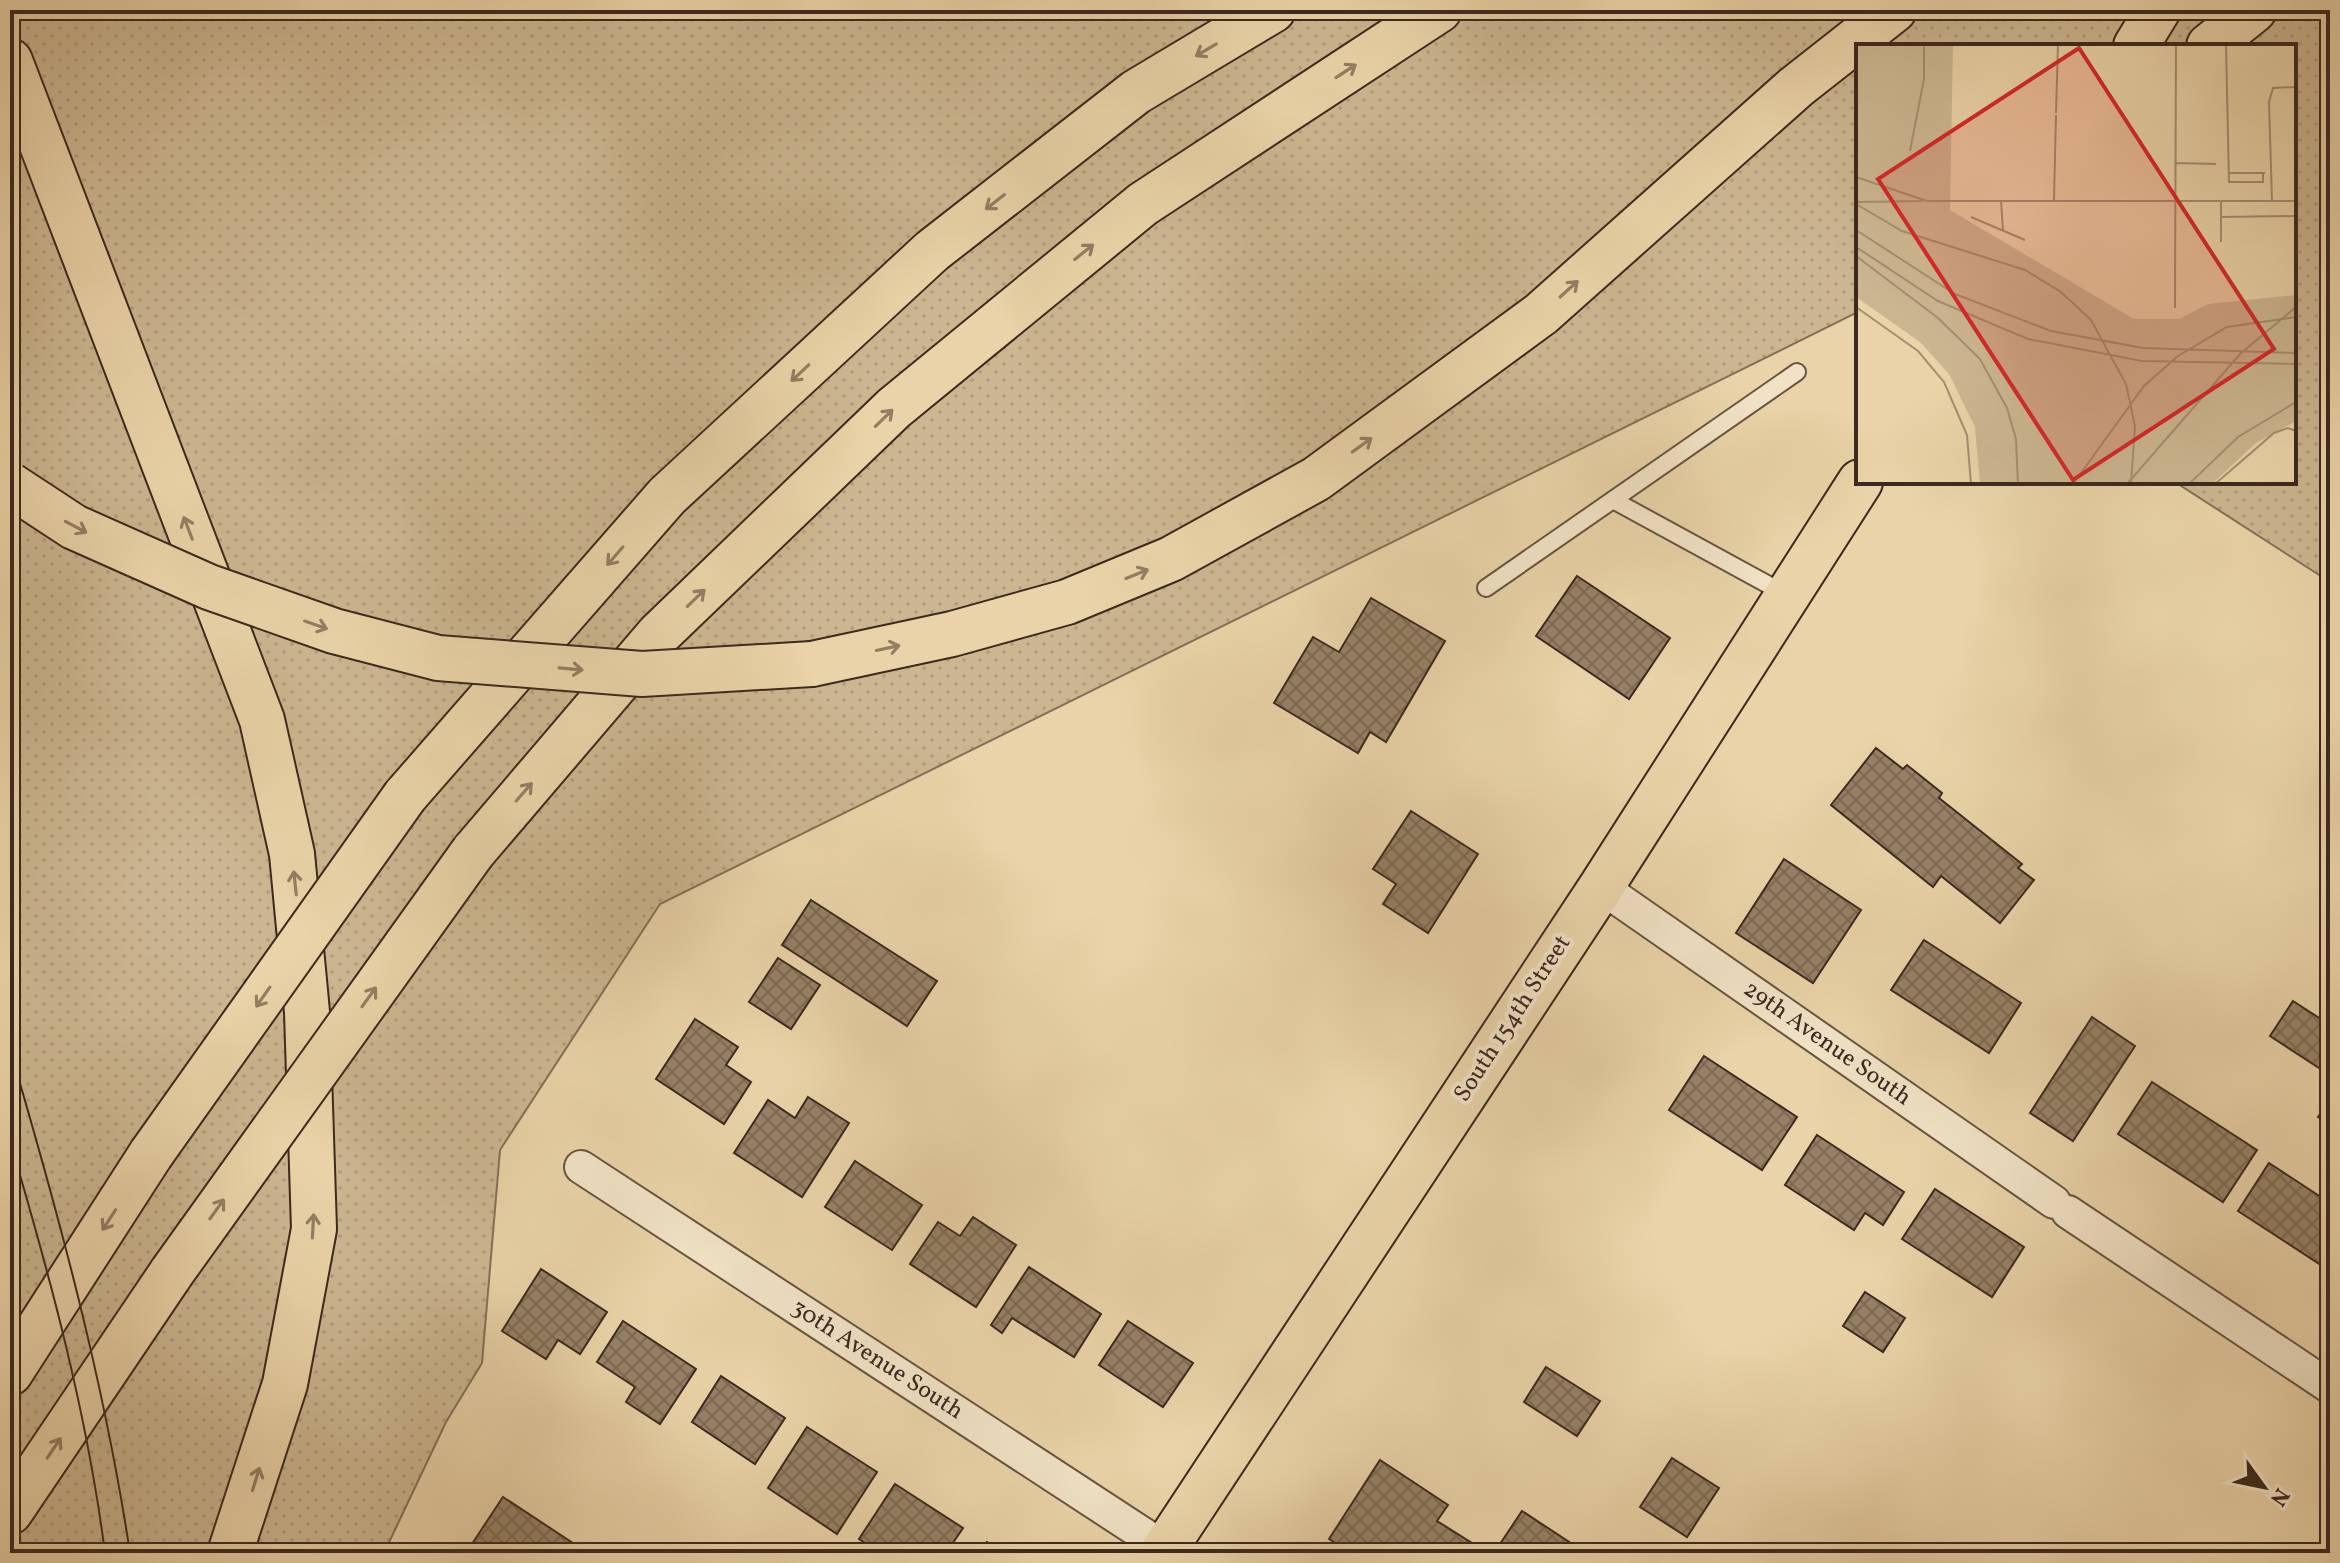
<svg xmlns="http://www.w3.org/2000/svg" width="2340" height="1563" viewBox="0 0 2340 1563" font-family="Vollkorn,serif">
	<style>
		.grass { fill: url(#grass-dots); stroke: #847058; stroke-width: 2 }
		.building { fill: url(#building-cross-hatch); stroke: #3c2920; stroke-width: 2 }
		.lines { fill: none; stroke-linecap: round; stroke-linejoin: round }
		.service-casing { stroke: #685442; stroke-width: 20 }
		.minor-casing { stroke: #685442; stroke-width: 36 }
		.primary-casing { stroke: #3c2920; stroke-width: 48 }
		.motorway-casing { stroke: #3c2920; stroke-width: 48 }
		.service { stroke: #f1e2c6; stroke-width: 16 }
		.minor { stroke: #f1e2c6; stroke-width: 32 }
		.primary { stroke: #ead3a8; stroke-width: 44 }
		.motorway { stroke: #ead3a8; stroke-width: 44 }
		.tram { stroke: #3c2920; stroke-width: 2 }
		.motorway-bridge-casing { stroke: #3c2920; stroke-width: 48; stroke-linecap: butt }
		.motorway-bridge { stroke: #ead3a8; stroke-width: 44 }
		.oneway { stroke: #937e64 }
		.labels { text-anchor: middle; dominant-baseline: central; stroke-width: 8; stroke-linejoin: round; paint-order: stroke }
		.street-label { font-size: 24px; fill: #3c2920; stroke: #f1e2c6 }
		.inset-road { fill: none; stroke: #a48f72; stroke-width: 2 }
		.view { fill: #d62828; fill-opacity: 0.15; stroke: #d62828; stroke-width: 4 }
		.inset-edge { fill: none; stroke: #3c2920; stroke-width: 4 }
	</style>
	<defs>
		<pattern id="grass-dots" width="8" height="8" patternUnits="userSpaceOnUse" patternTransform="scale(2)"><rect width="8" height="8" fill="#ccb691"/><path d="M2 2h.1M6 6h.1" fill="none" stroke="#b09c7d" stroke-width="1.8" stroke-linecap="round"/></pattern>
		<pattern id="building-cross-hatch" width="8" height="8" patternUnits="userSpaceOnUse" patternTransform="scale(2)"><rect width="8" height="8" fill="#968167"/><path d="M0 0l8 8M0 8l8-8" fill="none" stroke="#7c6a54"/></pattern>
	</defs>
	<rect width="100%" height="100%" fill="#ead3a8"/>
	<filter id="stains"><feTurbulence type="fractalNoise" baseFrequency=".0025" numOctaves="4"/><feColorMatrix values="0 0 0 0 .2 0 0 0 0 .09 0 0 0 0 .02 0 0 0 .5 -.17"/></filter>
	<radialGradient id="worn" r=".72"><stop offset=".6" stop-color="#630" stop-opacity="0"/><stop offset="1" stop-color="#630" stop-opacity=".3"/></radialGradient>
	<path class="grass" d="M10,10h2320v572l-155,-100h119v-436h-436v266l-1198,592 -160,246 -18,213 -36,59 -62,131h-374z"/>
	<g class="building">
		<path d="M1577,576l93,62 -41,61 -93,-63z"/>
		<path d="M1371,598l74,43 -59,101 -16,-10 -12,21 -84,-50 39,-66 26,15z"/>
		<path d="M1876,748l27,21 4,-4 35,28 -3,5 83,66 -4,4 16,12 -34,43 -59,-47 -8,11 -102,-82z"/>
		<path d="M1411,811l67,43 -50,79 -45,-29 13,-20 -23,-15z"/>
		<path d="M1784,859l77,51 -48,73 -77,-50z"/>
		<path d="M811,900l126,81 -30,45 -125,-81z"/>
		<path d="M1924,940l97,63 -32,50 -98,-63z"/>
		<path d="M778,958l42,27 -29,44 -42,-27z"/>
		<path d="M2293,1001l37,24v40l-5,7 -55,-36z"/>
		<path d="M2092,1017l43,29 -62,95 -43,-28z"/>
		<path d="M695,1019l43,28 -12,18 25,17 -27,42 -68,-45z"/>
		<path d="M1704,1056l93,61 -35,53 -93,-60z"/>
		<path d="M2152,1082l105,68 -34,52 -105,-68z"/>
		<path d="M808,1097l41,26 -47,74 -68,-44 34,-53 27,18z"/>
		<path d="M2330,1099v26l-12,-8z"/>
		<path d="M1817,1135l87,57 -21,33 -18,-12 -11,17 -69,-45z"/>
		<path d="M855,1161l67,44 -30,45 -67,-43z"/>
		<path d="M2269,1163l61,40v68l-92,-60z"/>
		<path d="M1935,1189l89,58 -32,50 -90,-58z"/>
		<path d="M973,1217l43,28 -40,62 -66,-43 28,-42 22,14z"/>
		<path d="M1029,1267l72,47 -27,43 -62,-39 -10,15 -11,-8z"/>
		<path d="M541,1269l66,43 -27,42 -22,-14 -12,19 -44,-28z"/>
		<path d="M1865,1292l40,26 -22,34 -40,-26z"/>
		<path d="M623,1321l73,48 -36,55 -34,-22 9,-15 -38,-25z"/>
		<path d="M1128,1321l65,42 -30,44 -64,-42z"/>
		<path d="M1546,1367l54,34 -23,35 -53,-34z"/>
		<path d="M721,1376l64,42 -30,46 -63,-42z"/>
		<path d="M807,1427l70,45 -40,62 -69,-46z"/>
		<path d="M1672,1458l47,30 -32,49 -47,-30z"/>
		<path d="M1380,1460l68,45 -11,16 46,29 -1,3h-131l-22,-14z"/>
		<path d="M895,1484l68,44 -17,25h-66l-21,-14z"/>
		<path d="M503,1497l85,56h-122z"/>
		<path d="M1522,1511l64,42h-92z"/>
		<path d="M987,1542l17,11h-23z"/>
	</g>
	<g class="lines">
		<defs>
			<g id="service">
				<path d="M1613,500l174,95"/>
				<path d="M1486,588l311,-216"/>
			</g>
			<g id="minor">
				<path d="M1601,887l453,315"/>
				<path d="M581,1167l591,386"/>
				<path d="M2068,1212l262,175"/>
			</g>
			<g id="primary">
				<path d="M2136,46l22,-36"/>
				<path d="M1162,1553l439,-666 259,-405"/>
			</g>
			<g id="motorway">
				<path d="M2209,46l45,-36"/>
				<path d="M10,61l252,659 30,134 15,158 7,217 -29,155 -55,169"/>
				<path d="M812,664l140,-30 115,-32 104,-43 145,-80 225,-165 255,-227 98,-77"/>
				<path d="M405,796l262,-300 265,-245 204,-159 137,-82"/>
				<path d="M473,852l186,-218 235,-226 249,-204 296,-194"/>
				<path d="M10,1373l141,-219"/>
				<path d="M10,1512l162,-240"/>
			</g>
		</defs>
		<use href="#service" class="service-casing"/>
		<use href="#minor" class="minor-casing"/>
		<use href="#primary" class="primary-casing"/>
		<use href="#motorway" class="motorway-casing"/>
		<use href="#service" class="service"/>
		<use href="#minor" class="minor"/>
		<use href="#primary" class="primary"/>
		<use href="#motorway" class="motorway"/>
		<g class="tram">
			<path d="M10,1049c49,167 94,332 120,504"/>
			<path d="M10,1141c40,135 77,272 95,412"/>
		</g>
		<defs>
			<g id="motorway-bridge">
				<path d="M10,485l64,42 135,60 125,44 104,27 204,16 170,-10"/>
				<path d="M151,1154l254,-358"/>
				<path d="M172,1272l301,-420"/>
			</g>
		</defs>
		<use href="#motorway-bridge" class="motorway-bridge-casing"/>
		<use href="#motorway-bridge" class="motorway-bridge"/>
	</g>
	<defs><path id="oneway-shaft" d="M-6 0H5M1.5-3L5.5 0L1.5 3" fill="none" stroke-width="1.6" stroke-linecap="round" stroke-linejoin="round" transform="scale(2)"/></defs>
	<g class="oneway">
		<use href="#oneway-shaft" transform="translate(1206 50) rotate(149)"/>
		<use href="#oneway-shaft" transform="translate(1346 71) rotate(-33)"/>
		<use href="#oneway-shaft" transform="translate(995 202) rotate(142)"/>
		<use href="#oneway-shaft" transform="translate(1084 252) rotate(-39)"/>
		<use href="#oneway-shaft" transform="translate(1569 289) rotate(-42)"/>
		<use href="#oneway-shaft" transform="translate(800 373) rotate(137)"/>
		<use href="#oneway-shaft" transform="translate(884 418) rotate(-44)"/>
		<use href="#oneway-shaft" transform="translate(1362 445) rotate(-36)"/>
		<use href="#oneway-shaft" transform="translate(76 527) rotate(28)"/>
		<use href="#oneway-shaft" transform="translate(188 528) rotate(-111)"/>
		<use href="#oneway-shaft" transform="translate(615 556) rotate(131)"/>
		<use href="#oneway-shaft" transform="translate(1137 574) rotate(-22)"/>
		<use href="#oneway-shaft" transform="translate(696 598) rotate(-44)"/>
		<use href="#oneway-shaft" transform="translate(316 625) rotate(19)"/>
		<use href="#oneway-shaft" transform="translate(888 648) rotate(-12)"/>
		<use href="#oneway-shaft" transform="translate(571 669) rotate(5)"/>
		<use href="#oneway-shaft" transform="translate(524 792) rotate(-49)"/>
		<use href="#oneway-shaft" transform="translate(295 883) rotate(-96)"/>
		<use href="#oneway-shaft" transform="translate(263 997) rotate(125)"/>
		<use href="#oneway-shaft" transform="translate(369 997) rotate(-54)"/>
		<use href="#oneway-shaft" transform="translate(217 1209) rotate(-54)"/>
		<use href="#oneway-shaft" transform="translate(109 1220) rotate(123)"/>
		<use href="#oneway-shaft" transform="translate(313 1226) rotate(-87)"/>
		<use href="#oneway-shaft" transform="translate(54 1448) rotate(-56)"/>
		<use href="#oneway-shaft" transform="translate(256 1479) rotate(-73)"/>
	</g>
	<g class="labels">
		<g class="street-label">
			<text transform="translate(1513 1019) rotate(-57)">South 154th Street</text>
			<text transform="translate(1827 1044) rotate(35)">29th Avenue South</text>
			<text transform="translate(877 1360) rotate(33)">30th Avenue South</text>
		</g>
	</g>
	<g transform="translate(1856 44)">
		<rect width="440" height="440" fill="#ead3a8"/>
		<path d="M0,0h97l-3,166 184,109h45l29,-15 88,-9v126l-40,22 -44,41h-232l-5,-57 -26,-53 -29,-32 -64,-45z" fill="#ccb691"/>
		<path class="inset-road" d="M370,0l3,138h34v-9M200,69l2,-69M54,107l14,-72v-35M319,119l41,1M372,129h37M0,133l71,24M145,156l2,31M198,156l2,-85M71,157h369M365,157v16l75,-1M416,157l-3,-99 4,-14 23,-1M0,158l67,-1M0,160l46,27 123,39 36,22 30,28 35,64 9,42 -4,58M115,173l54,23M365,173v25M0,186l99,64 96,37 92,17 153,5M0,203l82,54 90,38 114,22 154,3M0,212l82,62 42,41 27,49 9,31 2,45M0,263l62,44 26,31 23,53 4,49M319,264l1,-264M217,440l71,-98 34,-30 49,-29 69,-10M271,440l113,-130 56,-47M333,440l49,-47 58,-35M359,440l59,-51 14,-5 8,3"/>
		<path class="view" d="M223,4l195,301 -201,131 -195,-301z"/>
		<rect width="440" height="440" class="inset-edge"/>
	</g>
	<rect width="2340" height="1563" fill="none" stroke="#ead3a8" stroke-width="40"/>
	<rect x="12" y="12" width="2316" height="1539" fill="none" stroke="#3c2920" stroke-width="4"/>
	<rect x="20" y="20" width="2300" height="1523" fill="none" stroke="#3c2920" stroke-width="2"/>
	<g transform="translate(2264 1487) rotate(123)" stroke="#f1e2c6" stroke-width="6" paint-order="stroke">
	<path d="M0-6L14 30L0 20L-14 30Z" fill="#3c2920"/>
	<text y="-12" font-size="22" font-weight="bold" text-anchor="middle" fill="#3c2920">N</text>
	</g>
	<rect width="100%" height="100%" filter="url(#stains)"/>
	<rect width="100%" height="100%" fill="url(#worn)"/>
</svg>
